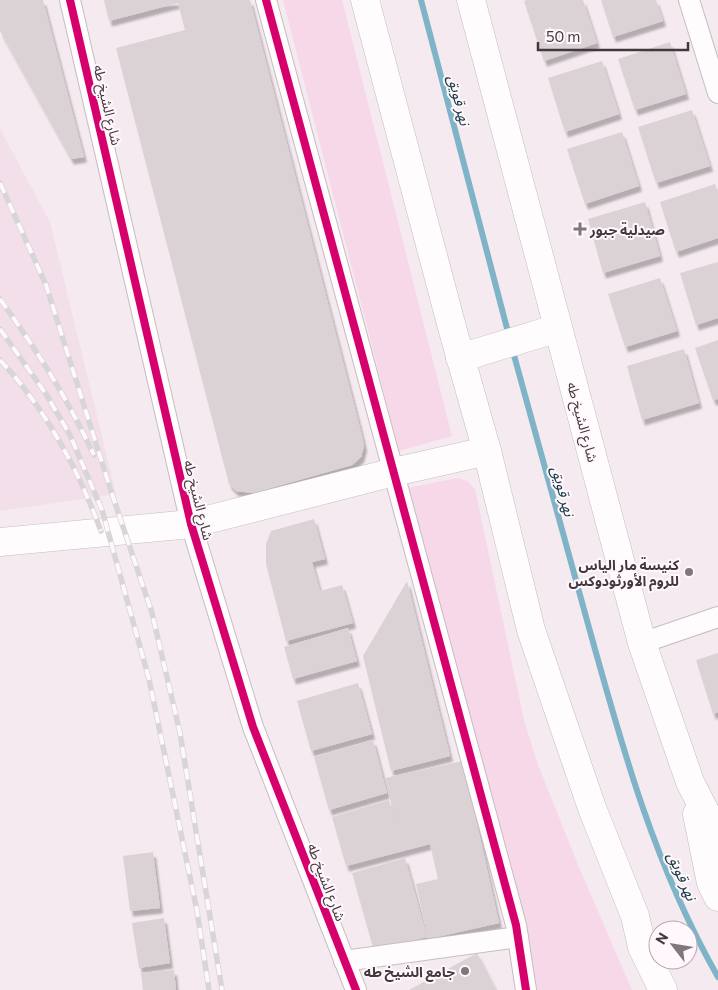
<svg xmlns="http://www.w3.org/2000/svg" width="718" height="990" viewBox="0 0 718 990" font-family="Commissioner,'Noto Sans Arabic',sans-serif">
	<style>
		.built { fill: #f3dfea }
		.green { fill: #f7d8e9 }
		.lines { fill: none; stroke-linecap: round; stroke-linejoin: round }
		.stream { stroke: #7fb3c7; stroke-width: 6 }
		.building { fill: #dbd2d6; filter: url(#shadow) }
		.minor-casing { stroke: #c5bdc1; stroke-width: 22 }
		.secondary-casing { stroke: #c5bdc1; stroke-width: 29 }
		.minor { stroke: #fefcfd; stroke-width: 20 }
		.secondary { stroke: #fefcfd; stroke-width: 28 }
		.rail-casing { stroke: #d8d5d6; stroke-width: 5.5 }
		.rail { stroke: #fff7fb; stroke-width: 4; stroke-dasharray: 11; stroke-linecap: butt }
		.cycleway-casing { stroke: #fff7fb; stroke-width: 11 }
		.cycleway { stroke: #d6006c; stroke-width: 8 }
		.poi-dot { fill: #80777c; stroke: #fff7fb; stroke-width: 2 }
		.labels { text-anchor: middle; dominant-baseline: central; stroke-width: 4; stroke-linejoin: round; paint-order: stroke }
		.street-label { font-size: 14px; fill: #41393e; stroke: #fff7fb }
		.poi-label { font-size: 14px; font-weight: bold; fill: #41393e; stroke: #fff7fb; text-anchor: end }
		.water-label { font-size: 15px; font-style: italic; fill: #133844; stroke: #fff7fb }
	</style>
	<defs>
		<filter id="shadow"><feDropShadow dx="3" dy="5.5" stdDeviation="1" flood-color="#0004"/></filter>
	</defs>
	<rect width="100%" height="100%" fill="#f5eaf0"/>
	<path class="built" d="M0,129l50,93 66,272 -116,17z"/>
	<g class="green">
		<path d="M283,0h59l110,436 -53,15z"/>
		<path d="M457,478l10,3 8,8 49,231 14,45 40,100 54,125h-103l-28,-140 -93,-362z"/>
	</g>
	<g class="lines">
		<g class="stream">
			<path d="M421,0l88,336"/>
			<path d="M512,348c25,92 50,184 76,276 34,123 66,241 130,353"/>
		</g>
	</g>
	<g class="building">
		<path d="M0,0h43l41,157 -13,2 -71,-128z"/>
		<path d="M104,0h146l112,436 2,10 -3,11 -9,8 -99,28 -17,-2 -7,-7 -113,-436 69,-18 -7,-27 -69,18z"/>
		<path d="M527,0h56l14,43 -53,18 -20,-60z"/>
		<path d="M601,0h55l7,21 -50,16z"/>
		<path d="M670,42l16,52 -51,16 -17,-51z"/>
		<path d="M602,61l17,53 -54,18 -17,-54z"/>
		<path d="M692,110l18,56 -54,17 -18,-56z"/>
		<path d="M622,132l17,54 -54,18 -18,-55z"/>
		<path d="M715,184l3,9v45l-42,14 -16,-50z"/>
		<path d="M645,202l15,54 -57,17 -15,-54z"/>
		<path d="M718,262v56l-22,7 -16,-52z"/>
		<path d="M660,278l17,53 -52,16 -17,-53z"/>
		<path d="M718,340v59l-5,1 -18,-52z"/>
		<path d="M684,349l15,54 -57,17 -15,-54z"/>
		<path d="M314,519l11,40 -13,3 8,29 22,-6 11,38 -67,18 -20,-77v-20l5,-13z"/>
		<path d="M407,581l43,175 -59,15 -28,-115z"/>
		<path d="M348,628l9,33 -64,18 -9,-32z"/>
		<path d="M718,653v59l-5,2 -17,-54z"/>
		<path d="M358,683l14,51 -61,17 -14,-50z"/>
		<path d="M373,740l14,53 -58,17 -15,-53z"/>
		<path d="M463,761l36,162 -71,16 -12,-55 22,-5 -8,-35 -84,22 -14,-49 57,-17 7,23 -11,-45z"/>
		<path d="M153,852l7,56 -30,3 -7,-55z"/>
		<path d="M405,858l22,79 -53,14 -22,-78z"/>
		<path d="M164,918l6,45 -31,5 -7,-45z"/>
		<path d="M477,953l19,37h-87z"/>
		<path d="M174,970l2,20h-33l-2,-17z"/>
	</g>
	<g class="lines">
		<defs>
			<g id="minor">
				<path d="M70,0l121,524 62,203 103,263"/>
				<path d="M266,0l250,925 10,65"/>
				<path d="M689,0l29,93"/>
				<path d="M642,643l76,-26"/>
				<path d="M344,961l174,-24"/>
			</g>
			<g id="secondary">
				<path d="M365,0l88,331 34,120 44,179 61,178 43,108 7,31 21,43"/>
				<path d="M471,0l171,643 48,139 28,55"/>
				<path d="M460,358l98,-30"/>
				<path d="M0,542l191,-18 203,-52 93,-21"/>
				<path d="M697,814l14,69 7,14"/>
			</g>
		</defs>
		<use href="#minor" class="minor-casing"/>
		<use href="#secondary" class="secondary-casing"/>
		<use href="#minor" class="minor"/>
		<use href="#secondary" class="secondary"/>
		<defs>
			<g id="rail">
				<path d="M0,183l46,102 65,206 41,122 28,120 42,257"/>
				<path d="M0,299c38,53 66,97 94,156"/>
				<path d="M0,329l46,65 24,41 32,75 47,169 48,232 12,79"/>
				<path d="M0,360c45,48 78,109 101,171"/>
			</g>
		</defs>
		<use href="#rail" class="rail-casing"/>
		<use href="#rail" class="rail"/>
		<defs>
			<g id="cycleway">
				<path d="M70,0l121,524 62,203 103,263"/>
				<path d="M266,0l250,925 10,65"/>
			</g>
		</defs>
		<use href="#cycleway" class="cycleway-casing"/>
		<use href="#cycleway" class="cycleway"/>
	</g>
	<g class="poi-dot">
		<path d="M577.5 221.5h5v5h5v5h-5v5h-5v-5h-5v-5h5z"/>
		<circle cx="689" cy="572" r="5"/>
		<circle cx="465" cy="971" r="5"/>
	</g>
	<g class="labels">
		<g class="street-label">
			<text transform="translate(108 105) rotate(77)">شارع الشيخ طه</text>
			<text transform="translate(583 422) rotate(75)">شارع الشيخ طه</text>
			<text transform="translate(199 500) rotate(76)">شارع الشيخ طه</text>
			<text transform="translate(327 882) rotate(69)">شارع الشيخ طه</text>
		</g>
		<g class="poi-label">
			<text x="590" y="229" text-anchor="start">صيدلية جبور</text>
			<text x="679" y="564">كنيسة مار الياس<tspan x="679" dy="16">للروم الأورثودوكس</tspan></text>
			<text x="455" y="971">جامع الشيخ طه</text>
		</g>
		<g class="water-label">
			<text transform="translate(460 100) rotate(76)">نهر قويق</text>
			<text transform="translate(564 491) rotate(75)">نهر قويق</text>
			<text transform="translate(683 876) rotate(67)">نهر قويق</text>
		</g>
	</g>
	<g transform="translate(673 945) rotate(301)"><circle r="24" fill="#fff7fb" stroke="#b3abaf"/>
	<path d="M0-4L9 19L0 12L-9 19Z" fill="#80777c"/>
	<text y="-8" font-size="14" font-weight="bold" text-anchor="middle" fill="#41393e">N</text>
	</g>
	<path d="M538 42v8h150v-8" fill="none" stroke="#41393e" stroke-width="2.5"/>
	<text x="546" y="42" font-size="15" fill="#41393e" stroke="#fff7fb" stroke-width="4" paint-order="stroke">50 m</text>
</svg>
